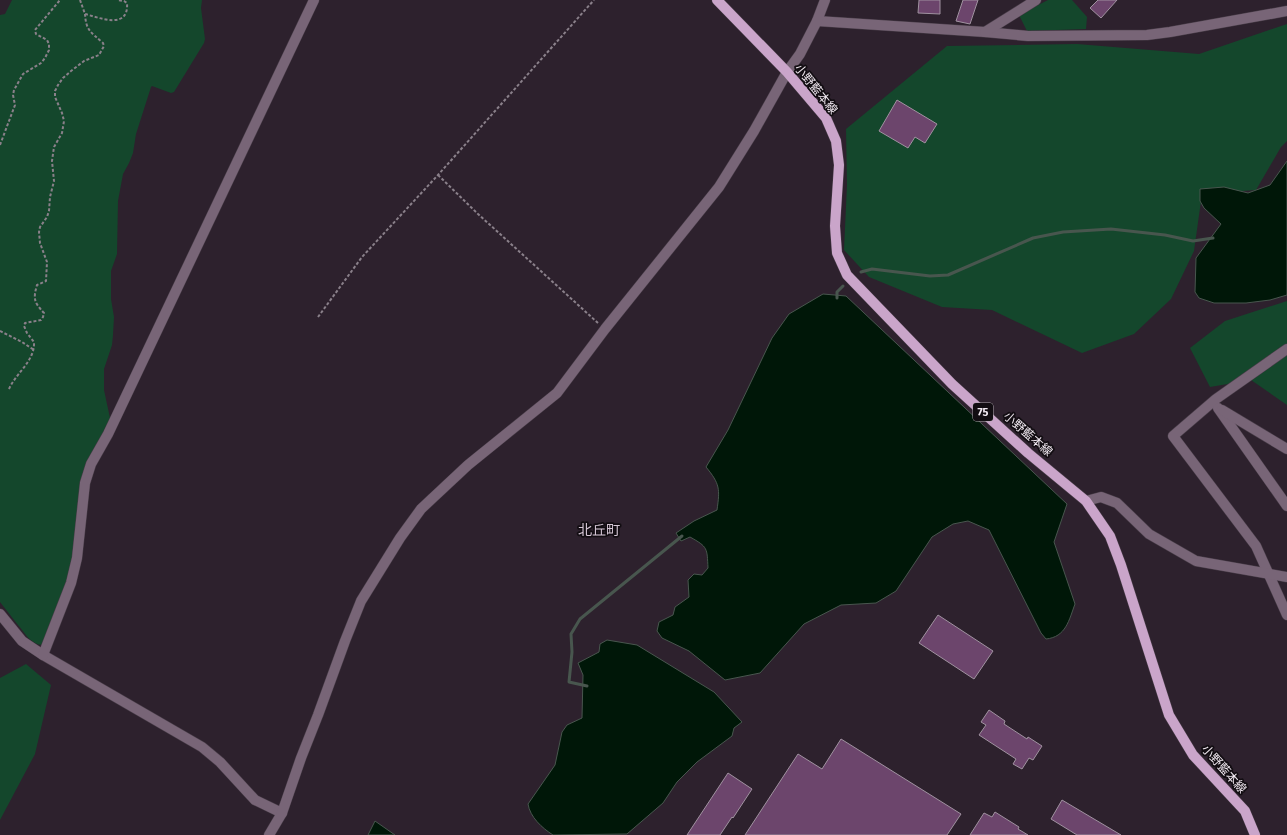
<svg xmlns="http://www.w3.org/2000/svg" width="1287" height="835" viewBox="0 0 1287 835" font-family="'Fira Sans','Noto Sans JP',sans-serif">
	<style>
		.green { fill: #14472c }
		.water { fill: #001708; stroke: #48564e }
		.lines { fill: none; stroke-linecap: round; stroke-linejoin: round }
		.stream { stroke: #48564e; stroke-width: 3 }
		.building { fill: #6c456c; stroke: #a092a0 }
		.minor-casing { stroke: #483d48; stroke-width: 11 }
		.tertiary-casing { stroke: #483d48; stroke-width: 11 }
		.primary-casing { stroke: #483d48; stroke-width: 11 }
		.path { stroke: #8a808a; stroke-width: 2; stroke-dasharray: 3 2; stroke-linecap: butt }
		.minor { stroke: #786577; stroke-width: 10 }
		.tertiary { stroke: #786577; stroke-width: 10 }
		.primary { stroke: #caa5ca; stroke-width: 10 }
		.labels { text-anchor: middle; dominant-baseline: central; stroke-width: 3.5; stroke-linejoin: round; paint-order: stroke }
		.shield { fill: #120d12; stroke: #aea7ae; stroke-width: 1 }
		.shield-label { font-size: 11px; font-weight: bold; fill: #f1e9f1 }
		.street-label { font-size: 12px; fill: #f1e9f1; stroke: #120d12 }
		.quarter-label { font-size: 14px; fill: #d5c6d5; stroke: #120d12 }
	</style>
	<rect width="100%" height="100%" fill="#2d212d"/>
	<g class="green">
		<path d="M12,0h190l-1,8 4,31 -1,4 -30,49 -3,1 -19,-7 -1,1 -15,47 -3,19 -4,10 -6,11 -5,27 -1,53 -6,17v28l3,18 -1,18 -1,10 -8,24v21l6,28 -1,6 -12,20 -25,119 -8,26 -22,56c-12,-1 -17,-12 -24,-20 -6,-8 -12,-15 -18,-23v-587l5,-1z"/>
		<path d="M1048,0h24l15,17 -1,12 -59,2 -8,-16z"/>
		<path d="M1287,24v117l-6,6 -25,43 -54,4 -8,57 -23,48 -37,35 -52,19 -90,-43 -50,-3 -73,-30 -25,-27 3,-65 -1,-56 101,-83 130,-2 122,10z"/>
		<path d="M1287,301v104l-36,-25 -41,7 -20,-39 35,-27z"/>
		<path d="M26,664l25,21 -16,69 -35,66v-142z"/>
	</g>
	<g class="water">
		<path d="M1287,161v134l-17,5 -24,3h-32l-15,-5 -4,-6 1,-34 25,-34 -17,-16 -4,-7v-12l24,-2 24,6 22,-8z"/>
		<path d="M823,294l23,2 221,208 -13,38 21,62c-6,16 -9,33 -29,35l-5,-6 -52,-103 -21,-9 -15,3 -21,13 -36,54 -20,12 -35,2 -37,19 -44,49 -35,7 -36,-29 -27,-13 -5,-7 2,-9 14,-7 2,-8 14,-10 -1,-17 6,-6 8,1 6,-7c-1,-20 0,-21 -18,-31l-9,4 -5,-8 18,-12 23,-11c3,-21 3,-26 -11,-43l22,-37 44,-92 17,-24z"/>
		<path d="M607,640l30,5 77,47 28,30 -8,6 -2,8 -35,26 -20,20 -14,21 -36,31 -74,1c-11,-7 -23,-18 -25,-31l27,-39 7,-33 5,-7 15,-7 1,-43 -5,-12 21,-11 1,-8z"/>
		<path d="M375,821l20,14h-27z"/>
	</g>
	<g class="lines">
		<g class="stream">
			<path d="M861,272l11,-3 58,7 18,-1 85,-37 30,-6 48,-3 54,6 28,6 20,-3"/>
			<path d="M837,298v-6l6,-6"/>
			<path d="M587,686l-18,-4 3,-30 -1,-18 9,-15 102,-83"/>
		</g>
	</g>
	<g class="building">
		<path d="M919,0h21v14l-22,-1z"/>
		<path d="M963,0h15l-8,24 -14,-3z"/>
		<path d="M1098,0h19l-16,18 -11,-10z"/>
		<path d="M897,100l40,24 -12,19 -10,-6 -7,11 -29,-17z"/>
		<path d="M938,615l55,36 -19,28 -55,-36z"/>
		<path d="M989,710l16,11 -1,3 23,15 1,-2 14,9 -9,14 -4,-2 -7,11 -9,-5 3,-5 -37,-24 7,-10 -5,-3z"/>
		<path d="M841,739l120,75 -14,21h-202l53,-81 24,15z"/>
		<path d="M728,773l24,16 -19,29 -1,-1 -12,18h-33z"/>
		<path d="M1062,800l59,35h-44l-26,-16z"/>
		<path d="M995,812l24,15 -1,2 10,6h-58l14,-22 8,4z"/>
	</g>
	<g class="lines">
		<defs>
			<g id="minor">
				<path d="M817,21l168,11 43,4 119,-1 23,-3 117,-21"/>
				<path d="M985,32l51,-32"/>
				<path d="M1287,349l-71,50 -43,37 83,110 31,69"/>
				<path d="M1218,408l69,98"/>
				<path d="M1222,410l65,39"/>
				<path d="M1086,501l15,-4 16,6 32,31 47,27 91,16"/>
				<path d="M0,614l22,27 21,14 159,92 18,15 35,38 27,13"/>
				<path d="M43,655l28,-72 6,-25 8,-75 6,-19 17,-30 206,-434"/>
			</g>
			<path id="tertiary" d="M269,835l13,-22 19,-55 17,-43 27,-74 16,-40 39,-63 21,-29 47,-44 89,-72 48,-64 114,-142 35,-56 33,-59 13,-18 17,-33 8,-21"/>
			<path id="primary" d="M717,0l70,72 39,46 10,23 3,24 -4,61 2,27 10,22 105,109 76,69 58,48 24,35 11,29 48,150 24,40 52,56 10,24"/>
		</defs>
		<use href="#minor" class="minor-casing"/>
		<use href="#tertiary" class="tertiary-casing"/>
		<use href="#primary" class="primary-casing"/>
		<g class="path">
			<path d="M80,0l5,14c15,4 44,16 42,-11l-3,-2 -6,-1"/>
			<path d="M0,145l15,-40 -2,-10 1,-5 9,-16 18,-11 4,-5 4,-8v-6l-2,-4 -11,-6 -1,-4 25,-30"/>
			<path d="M438,175l40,39 120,109"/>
			<path d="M318,317l44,-60 76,-82 156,-175"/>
			<path d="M0,331l22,11 12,8"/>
			<path d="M9,389c7,-16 26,-28 25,-47l-7,-9 -3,-7 1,-3 16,-3 2,-3 1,-4c-10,-11 -11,-14 -7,-28l9,-4 1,-19 -7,-19 -1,-11 1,-5 7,-10 2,-6 1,-14 4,-16 -2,-20 2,-14 8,-14 2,-12 -2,-8 -7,-16v-6l3,-6 5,-7 8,-7 13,-10 15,-6 5,-9 -1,-3c-12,-11 -17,-12 -18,-29"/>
		</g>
		<use href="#minor" class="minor"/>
		<use href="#tertiary" class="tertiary"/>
		<use href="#primary" class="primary"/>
	</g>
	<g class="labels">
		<rect class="shield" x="973" y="403" width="20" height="18" rx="3"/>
		<g class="shield-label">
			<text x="983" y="412">75</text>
		</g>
		<g class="street-label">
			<text transform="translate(816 89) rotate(51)">小野藍本線</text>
			<text transform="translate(1028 434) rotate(41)">小野藍本線</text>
			<text transform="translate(1224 769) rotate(48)">小野藍本線</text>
		</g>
		<g class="quarter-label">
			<text x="599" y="530">北丘町</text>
		</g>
	</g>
</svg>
